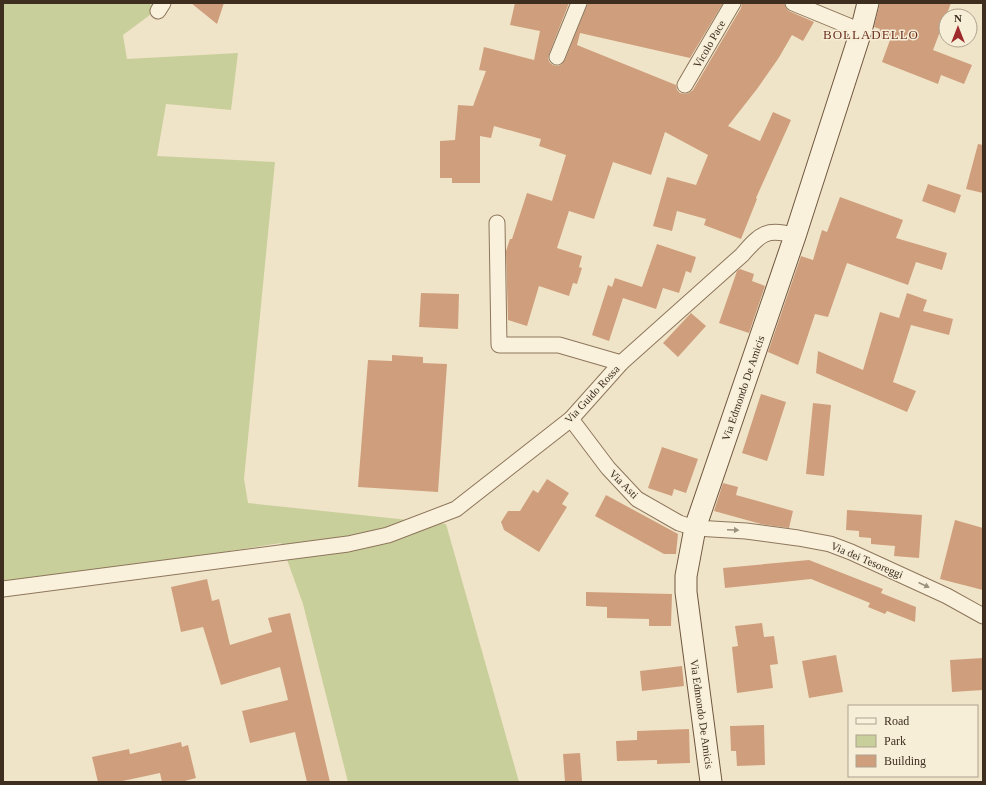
<svg xmlns="http://www.w3.org/2000/svg" width="986" height="785" viewBox="0 0 986 785" font-family="'Times New Roman',serif">
	<style>
		.green { fill: #c9cf9b }
		.building { fill: #cf9f7d }
		.lines { fill: none; stroke-linecap: round; stroke-linejoin: round }
		.street-casing { stroke: #8d765c; stroke-width: 17 }
		.secondary-casing { stroke: #6f573f; stroke-width: 23 }
		.street { stroke: #faf1dc; stroke-width: 15 }
		.secondary { stroke: #faf1dc; stroke-width: 21 }
		.oneway { fill: #9c907e }
		.labels { text-anchor: middle; dominant-baseline: central; stroke-width: 3; stroke-linejoin: round; paint-order: stroke }
		.street-label { font-size: 11px; fill: #3d2e20; stroke: #f7eed8 }
		.quarter-label { font-size: 13px; letter-spacing: 1px; fill: #6b2e1e; stroke: #f7eed8 }
	</style>
	<rect width="100%" height="100%" fill="#f0e4c8"/>
	<path class="green" d="M3,3h163l-43,32 4,24 111,-6 -7,57 -65,-6 -9,52 118,6 -31,317 4,24 198,21 73,258h-171l-45,-178 -22,-61 -183,29 -95,9z"/>
	<g class="building">
		<path d="M191,3h33l-7,21z"/>
		<path d="M515,3h54l-20,51 -1,5 2,4 3,2 5,1 4,-2 3,-4 23,-57h135l-33,55 -110,-25 -3,12 99,40 1,5 3,3 5,1 4,-1 4,-3 48,-82 1,-5h42l2,5 3,3 25,11 -11,19 -11,-6 -14,24 -21,30 -29,37 32,15 13,-29 18,8 -35,78 1,1 -16,40 -37,-14 2,-6 -29,-8 -5,20 -19,-5 14,-49 29,8 12,-30 -43,-23 -14,43 -38,-13 -19,57 -25,-8 -12,37 25,8 -3,11 3,1 -5,16 -4,-1 -4,13 -30,-10 -12,40 -19,-6 -2,-69 4,-12h2l15,-46 25,8 14,-46 -27,-9 2,-7 -47,-13 -3,12 -11,-2v47h-28v-5h-12v-37l15,-1 3,-35 15,1 13,-35 -7,-1 5,-23 50,13 6,-29 -30,-6z"/>
		<path d="M880,3h71l-18,47 39,15 -8,19 -23,-9 -3,9 -56,-22 8,-22 -13,-3 3,-8 -6,-2z"/>
		<path d="M978,144l5,1v48l-17,-4z"/>
		<path d="M928,184l33,11 -6,18 -33,-12z"/>
		<path d="M840,197l63,23 -7,18 51,15 -5,17 -26,-8 -8,23 -61,-22 -19,54 -13,-3 -17,51 -30,-13 33,-96 12,4 9,-30 5,2z"/>
		<path d="M657,244l39,13 -5,16 -5,-2 -7,22 -16,-5 -7,21 -33,-11 -14,43 -17,-6 16,-50 4,2 3,-9 27,9z"/>
		<path d="M740,269l14,5 -2,7 13,5 -16,47 -30,-10 18,-52z"/>
		<path d="M421,293l38,1 -1,35 -39,-2z"/>
		<path d="M907,293l20,7 -4,11 30,8 -4,16 -38,-10 -18,57 23,9 -9,21 -91,-39 2,-22 45,19 17,-58 19,6z"/>
		<path d="M691,313l15,13 -28,31 -15,-14z"/>
		<path d="M392,355l31,2v6l24,1 -9,128 -80,-5 10,-127 24,1z"/>
		<path d="M761,394l25,8 -19,59 -25,-8z"/>
		<path d="M813,403l18,2 -7,71 -18,-2z"/>
		<path d="M662,447l36,12 -12,34 -12,-4 -2,7 -24,-8z"/>
		<path d="M547,479l22,14 -7,11 5,3 -28,45 -35,-22 -3,-8 7,-11h12l13,-21 5,3z"/>
		<path d="M723,483l15,4 -2,8 57,16 -4,17 -28,-4 -47,-13z"/>
		<path d="M606,495l72,39 -2,20h-12l-69,-38z"/>
		<path d="M847,510l75,5 -3,43 -25,-2 1,-10 -24,-2v-6l-12,-1v-6l-13,-1z"/>
		<path d="M955,520l28,8v62l-43,-11z"/>
		<path d="M809,560l74,29 -2,4 35,14 -1,15 -28,-11 -2,3 -17,-7 2,-4 -59,-24 -86,9 -2,-20z"/>
		<path d="M207,579l5,22 7,-2 11,46 42,-13 -4,-14 22,-5 40,169h-23l-12,-50 -45,11 -8,-32 46,-11 -8,-33 -59,18 -18,-58 -22,5 -10,-45z"/>
		<path d="M586,592l86,2 -1,32h-22v-7l-42,-1v-11l-21,-1z"/>
		<path d="M762,623l2,14 10,-1 4,28 -8,1 3,23 -36,5 -5,-46 6,-1 -3,-20z"/>
		<path d="M836,655l7,37 -34,6 -7,-37z"/>
		<path d="M983,658v32l-31,2 -2,-32z"/>
		<path d="M682,666l2,20 -42,5 -2,-20z"/>
		<path d="M764,725l1,40 -28,1 -1,-15h-5l-1,-25z"/>
		<path d="M689,729l1,34 -33,1v-4l-40,1 -1,-20 21,-1v-9z"/>
		<path d="M181,742l1,5 6,-2 8,33 -15,4h-19l-2,-9 -42,9h-20l-6,-25 37,-8 1,5z"/>
		<path d="M580,753l2,28 -17,1 -2,-28z"/>
	</g>
	<g class="lines">
		<defs>
			<g id="street">
				<path d="M793,3l68,28"/>
				<path d="M158,11l5,-8"/>
				<path d="M557,57l22,-54"/>
				<path d="M685,85l48,-82"/>
				<path d="M497,223l2,122h60l62,18"/>
				<path d="M571,419l37,49 29,31 42,24 16,5 51,3 52,7 32,6 21,8 96,44 36,20"/>
				<path d="M3,589l345,-45 40,-9 68,-26 115,-90 50,-56 121,-108c18,-21 25,-28 53,-19"/>
			</g>
			<path id="secondary" d="M711,782l-25,-190v-16l9,-48 100,-292 66,-205 7,-28"/>
		</defs>
		<use href="#street" class="street-casing"/>
		<use href="#secondary" class="secondary-casing"/>
		<use href="#street" class="street"/>
		<use href="#secondary" class="secondary"/>
	</g>
	<defs><path id="oneway-solid" d="M-6-.8H1V-3.2L6.5 0L1 3.2V.8H-6Z"/></defs>
	<g class="oneway">
		<use href="#oneway-solid" transform="translate(733 530) rotate(3)"/>
		<use href="#oneway-solid" transform="translate(924 585) rotate(25)"/>
	</g>
	<g class="labels">
		<g class="street-label">
			<text transform="translate(709 44) rotate(-60)">Vicolo Pace</text>
			<text transform="translate(743 388) rotate(-71)">Via Edmondo De Amicis</text>
			<text transform="translate(592 394) rotate(-47)">Via Guido Rossa</text>
			<text transform="translate(624 484) rotate(45)">Via Asti</text>
			<text transform="translate(867 560) rotate(23)">Via dei Tesoreggi</text>
			<text transform="translate(702 714) rotate(82)">Via Edmondo De Amicis</text>
		</g>
		<g class="quarter-label">
			<text x="871" y="34">BOLLADELLO</text>
		</g>
	</g>
	<rect width="986" height="785" fill="none" stroke="#3d2e20" stroke-width="8"/>
	<rect x="848" y="705" width="130" height="72" fill="#f7eed8" stroke="#ada18e"/>
	<rect x="856" y="718" width="20" height="6" fill="#faf1dc" stroke="#ada18e"/>
	<text x="884" y="725" font-size="12" fill="#3d2e20">Road</text>
	<rect x="856" y="735" width="20" height="12" fill="#c9cf9b" stroke="#ada18e"/>
	<text x="884" y="745" font-size="12" fill="#3d2e20">Park</text>
	<rect x="856" y="755" width="20" height="12" fill="#cf9f7d" stroke="#ada18e"/>
	<text x="884" y="765" font-size="12" fill="#3d2e20">Building</text>
	<g transform="translate(958 28)"><circle r="19" fill="#f7eed8" stroke="#ada18e"/>
	<path d="M0-3L7 15L0 10L-7 15Z" fill="#9e2a2b"/>
	<text y="-6" font-size="11" font-weight="bold" text-anchor="middle" fill="#3d2e20">N</text>
	</g>
</svg>
